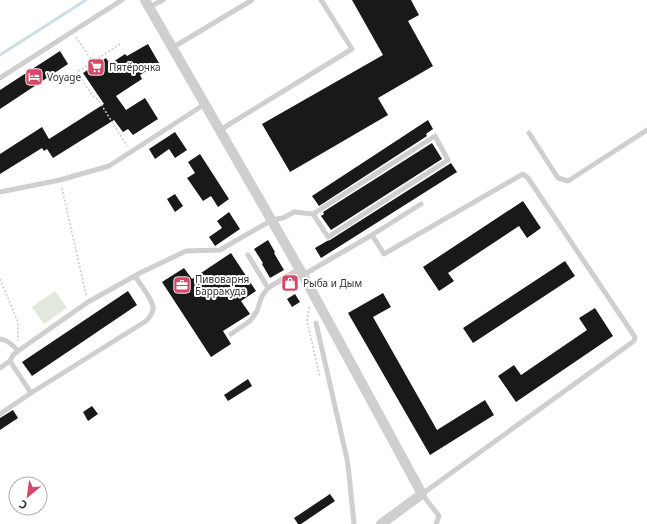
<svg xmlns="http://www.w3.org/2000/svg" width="647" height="524" viewBox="0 0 647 524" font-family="'Noto Sans',sans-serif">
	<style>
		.green { fill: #e3e8dc }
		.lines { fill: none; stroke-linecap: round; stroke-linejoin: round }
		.stream { stroke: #cbe0e6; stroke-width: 3 }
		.building { fill: #191919 }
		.path { stroke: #c9c9c9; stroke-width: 1.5; stroke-dasharray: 2 2; stroke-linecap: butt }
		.service { stroke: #cfcfcf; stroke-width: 5 }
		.minor { stroke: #cfcfcf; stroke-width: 10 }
		.labels { text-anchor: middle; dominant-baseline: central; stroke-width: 4; stroke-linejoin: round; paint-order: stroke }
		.poi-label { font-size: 10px; fill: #323232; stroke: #fff; text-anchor: start }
	</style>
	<rect width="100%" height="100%" fill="#fff"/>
	<path class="green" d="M55,291l12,17 -23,16 -12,-17z"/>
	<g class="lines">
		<path class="stream" d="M0,55l86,-55"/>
	</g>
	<g class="building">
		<path d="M352,0h59l8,15 -11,6 25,45 -55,32 10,17 -98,57 -28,-48 121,-69z"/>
		<path d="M148,44l11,19 -19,12 2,4 -26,17 10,14 19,-12 13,21 -25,16 -5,-6 -5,3 -9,-12 -61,38 -6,-9 -3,2 -2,-3 -42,26v-20l42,-27 7,12 55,-35 -21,-31 23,-15 4,6 15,-10 2,2z"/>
		<path d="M60,51l8,13 -68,45v-19z"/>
		<path d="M428,120l5,9 -7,5 1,2 -108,70 -7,-10z"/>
		<path d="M175,132l12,18 -12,8 -6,-9 -14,10 -6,-10z"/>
		<path d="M432,143l10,16 -111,71 -10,-14 3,-2 -1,-2z"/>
		<path d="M200,154l29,45 -11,8 -7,-11 -8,5 -16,-23 8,-5 -7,-11z"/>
		<path d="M451,163l6,9 -136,86 -6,-10 12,-7 3,-1z"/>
		<path d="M175,194l8,12 -8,6 -8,-13z"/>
		<path d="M523,201l18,27 -14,10 -8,-12 -71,47 6,8 -15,10 -16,-24z"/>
		<path d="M229,212l11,17 -25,17 -6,-9 13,-9 -5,-7z"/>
		<path d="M268,240l7,12 -1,1 10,17 -14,8 -8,-14 1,-1 -9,-14z"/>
		<path d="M231,253l25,38 -15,10 9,13 -27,17 8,13 -20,13 -49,-75 22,-14 8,11z"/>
		<path d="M565,261l10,15 -102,67 -10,-15z"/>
		<path d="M128,291l9,14 -105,71 -10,-14z"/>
		<path d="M383,293l8,14 -18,10 64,113 48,-30 9,15 -64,40 -82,-142z"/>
		<path d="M295,294l5,8 -8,5 -5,-8z"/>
		<path d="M595,308l18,28 -97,66 -18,-26 16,-11 7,10 66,-45 -8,-12z"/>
		<path d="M248,379l4,7 -24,15 -4,-6z"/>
		<path d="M92,406l6,8 -10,7 -5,-9z"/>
		<path d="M13,410l5,8 -18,12v-12z"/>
		<path d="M330,494l5,7 -34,23h-3l-4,-6z"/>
	</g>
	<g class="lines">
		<g class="path">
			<path d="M76,37l19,28"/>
			<path d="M120,44l-43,28 15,23 7,6 28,45"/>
			<path d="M62,188l24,107"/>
			<path d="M0,279l18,43v19"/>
			<path d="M309,307l-2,14 13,56"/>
		</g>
		<g class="service">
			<path d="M149,7l14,-7"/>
			<path d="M172,48l80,-48"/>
			<path d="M0,78l122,-78"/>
			<path d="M220,130l132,-81 -31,-49"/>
			<path d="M529,133l29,45 10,3 79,-51"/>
			<path d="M0,192l60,-12 49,-14 96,-62"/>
			<path d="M372,235l12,19 139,-80 5,4 107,159 -1,4 -212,153 17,22 -3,8"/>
			<path d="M248,255l20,33"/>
			<path d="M303,275l69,-40 49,-31"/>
			<path d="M316,323l31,136 2,15 5,50"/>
			<path d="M231,334l19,-13 3,-4 4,-6 5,-15 6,-8 31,-19"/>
			<path d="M0,339c8,1 13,6 18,12"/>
			<path d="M0,368l10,-7 3,-6 5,-4 70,-49 52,-29 46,-22 34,-1 52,-30 11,-2 11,-6 19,2 122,-78 13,24 -120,77 -15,-23"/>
			<path d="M31,393l115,-72c3,-3 6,-7 7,-11 2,-8 -14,-27 -18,-34"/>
			<path d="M0,414l31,-21 -21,-32"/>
		</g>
		<path class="minor" d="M145,0l158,275 119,219 -41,30"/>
	</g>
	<defs>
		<symbol id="supermarket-square" viewBox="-11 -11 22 22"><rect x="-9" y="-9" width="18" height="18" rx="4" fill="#d44868" stroke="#fff"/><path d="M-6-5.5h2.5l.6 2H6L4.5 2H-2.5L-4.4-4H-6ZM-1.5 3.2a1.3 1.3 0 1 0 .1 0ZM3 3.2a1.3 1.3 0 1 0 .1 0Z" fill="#fff"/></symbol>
		<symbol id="hotel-square" viewBox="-11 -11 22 22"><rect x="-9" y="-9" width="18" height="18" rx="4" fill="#d44868" stroke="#fff"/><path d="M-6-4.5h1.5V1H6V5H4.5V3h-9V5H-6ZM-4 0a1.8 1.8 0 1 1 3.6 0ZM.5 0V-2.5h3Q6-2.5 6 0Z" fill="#fff"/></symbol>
		<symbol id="shop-square" viewBox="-11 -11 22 22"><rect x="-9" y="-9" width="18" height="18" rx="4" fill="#d44868" stroke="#fff"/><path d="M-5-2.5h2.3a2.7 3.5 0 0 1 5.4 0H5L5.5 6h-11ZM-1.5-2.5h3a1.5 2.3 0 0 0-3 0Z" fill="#fff"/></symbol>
		<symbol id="office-square" viewBox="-11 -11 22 22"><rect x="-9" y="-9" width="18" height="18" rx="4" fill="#d44868" stroke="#fff"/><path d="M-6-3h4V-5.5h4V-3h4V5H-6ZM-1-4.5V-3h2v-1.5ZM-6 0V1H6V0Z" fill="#fff"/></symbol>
	</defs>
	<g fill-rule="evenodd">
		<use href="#supermarket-square" x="86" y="57" width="20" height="20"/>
		<use href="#hotel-square" x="24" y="67" width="20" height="20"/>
		<use href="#shop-square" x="280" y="273" width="20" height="20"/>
		<use href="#office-square" x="172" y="275" width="20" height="20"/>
	</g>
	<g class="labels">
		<g class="poi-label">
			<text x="109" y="67">Пятёрочка</text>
			<text x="47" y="77">Voyage</text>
			<text x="195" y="279">Пивоварня<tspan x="195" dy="12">Барракуда</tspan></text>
			<text x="303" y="283">Рыба и Дым</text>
		</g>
	</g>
	<g transform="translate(28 496) rotate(209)"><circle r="19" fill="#ffffff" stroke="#adadad"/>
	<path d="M0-3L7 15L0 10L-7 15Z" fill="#d44868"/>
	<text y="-6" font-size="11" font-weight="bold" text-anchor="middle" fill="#323232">С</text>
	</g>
</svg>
